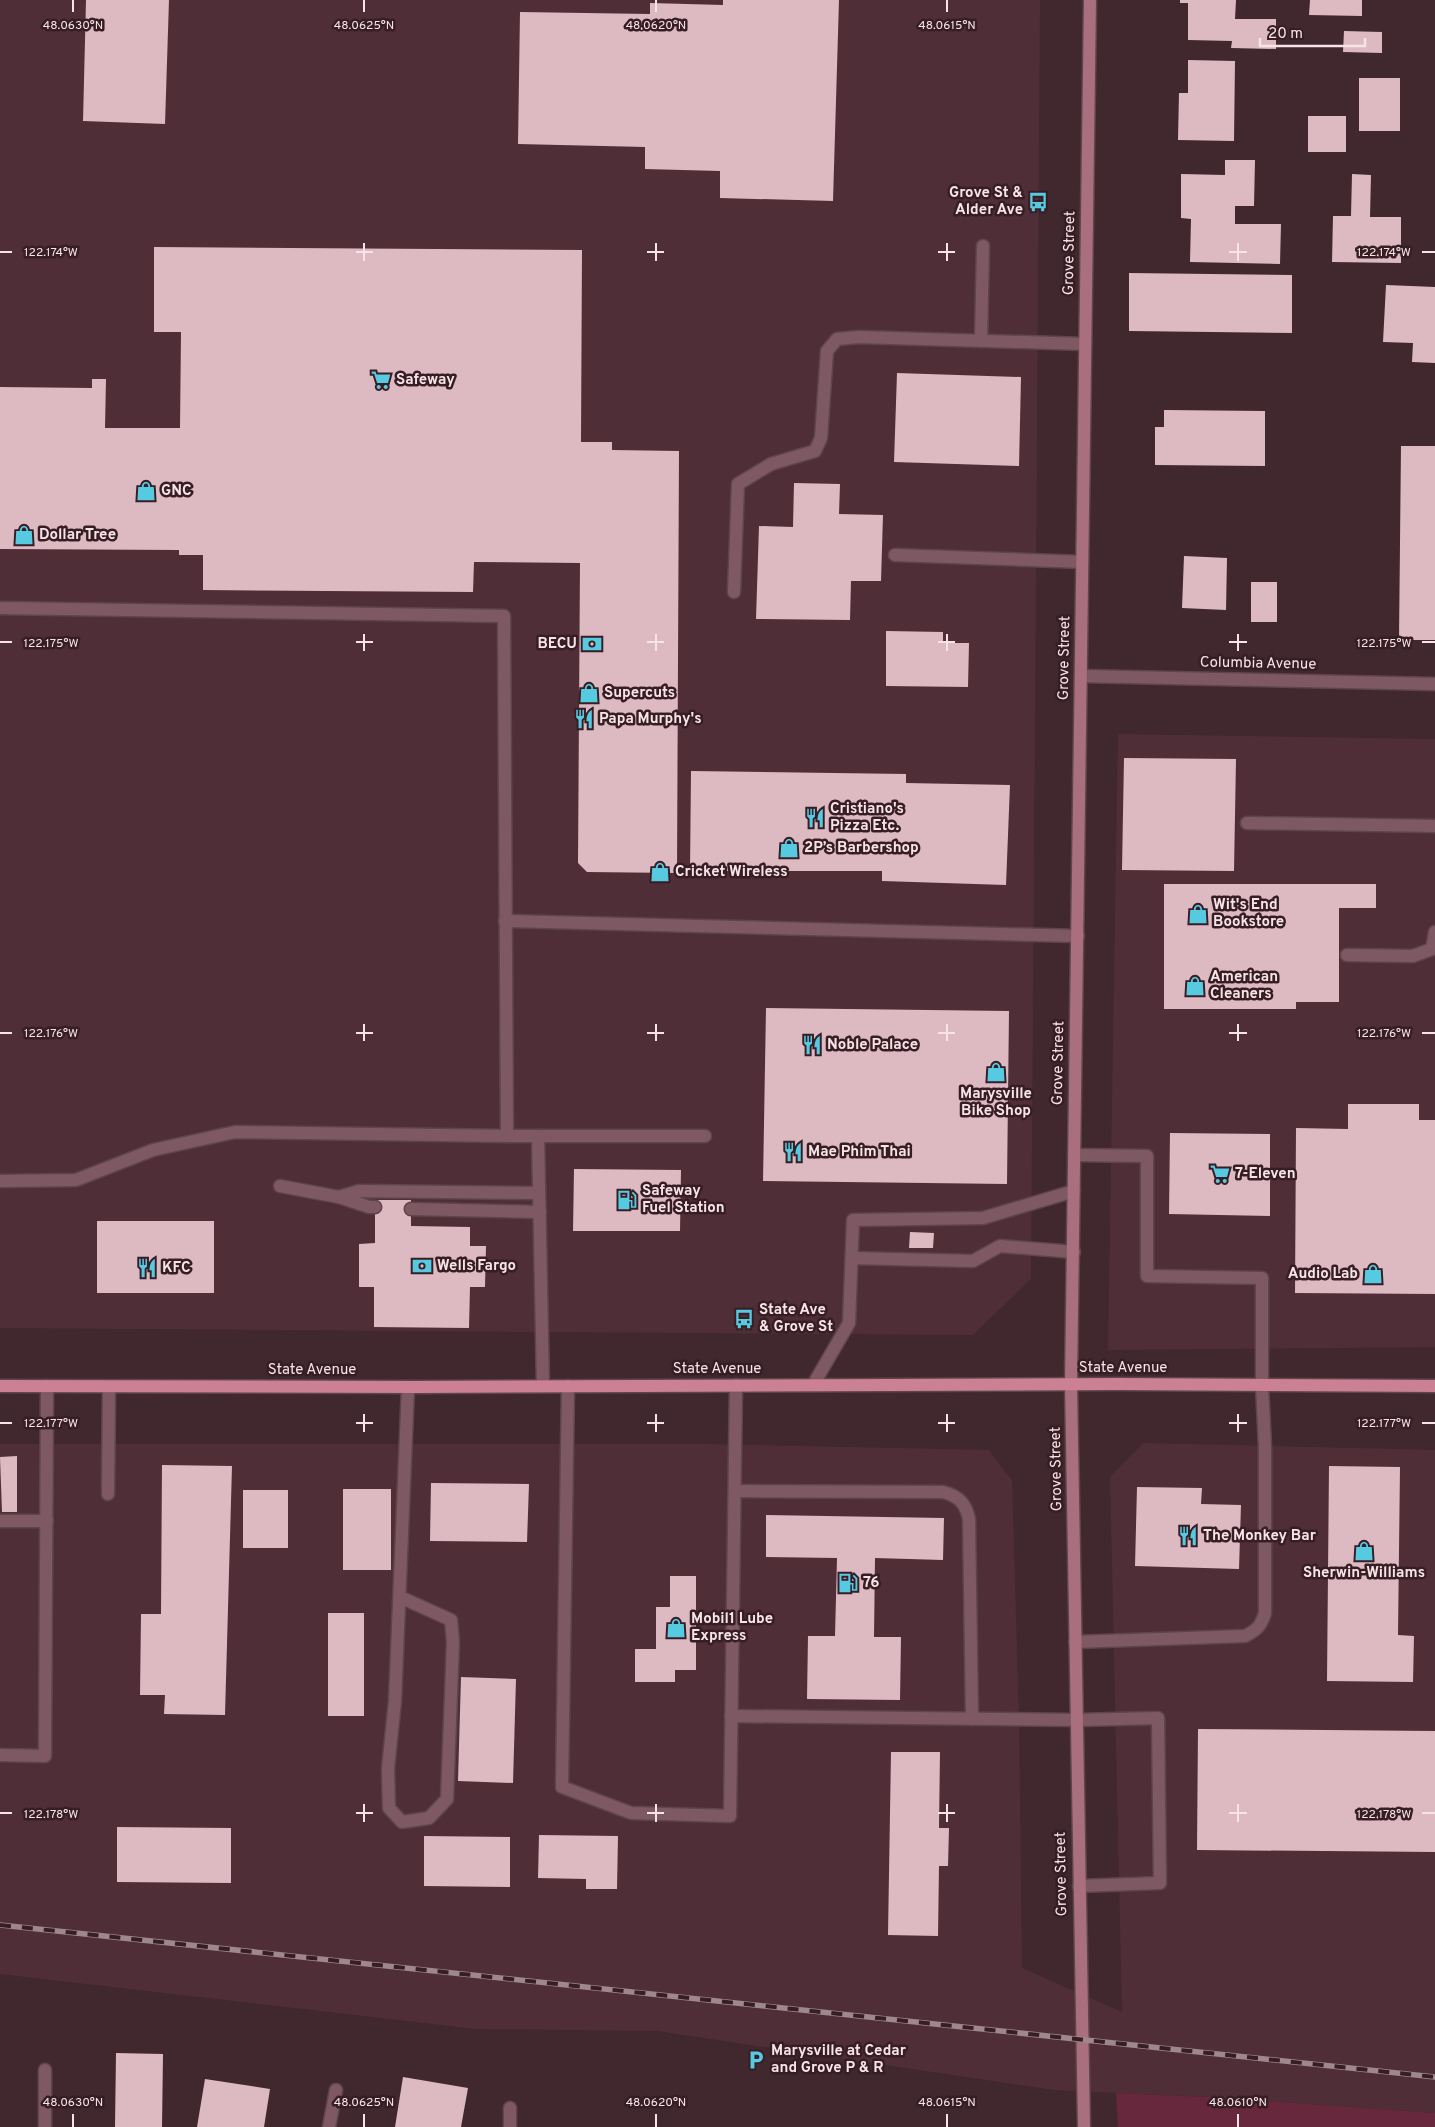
<svg xmlns="http://www.w3.org/2000/svg" width="1435" height="2127" viewBox="0 0 1435 2127" font-family="Overpass,sans-serif">
	<style>
		.built { fill: #502e38 }
		.green { fill: #67273c }
		.building { fill: #ddbac2 }
		.lines { fill: none; stroke-linecap: round; stroke-linejoin: round }
		.lane-casing { stroke: #5e454c; stroke-width: 15 }
		.street-casing { stroke: #5e454c; stroke-width: 15 }
		.secondary-casing { stroke: #5e454c; stroke-width: 15 }
		.primary-casing { stroke: #5e454c; stroke-width: 15 }
		.lane { stroke: #7e5963; stroke-width: 12 }
		.street { stroke: #7e5963; stroke-width: 12 }
		.secondary { stroke: #a96f7f; stroke-width: 12 }
		.primary { stroke: #cb8094; stroke-width: 12 }
		.rail-casing { stroke: #9e878d; stroke-width: 5.5 }
		.rail { stroke: #371d24; stroke-width: 4; stroke-dasharray: 11; stroke-linecap: butt }
		.ticks { fill: none; stroke: #f7e4e9; stroke-width: 2 }
		.labels { text-anchor: middle; dominant-baseline: central; stroke-width: 5; stroke-linejoin: round; paint-order: stroke }
		.poi-label { font-size: 15px; font-weight: bold; fill: #f7e4e9; stroke: #371d24; text-anchor: start }
		.street-label { font-size: 15px; fill: #f7e4e9; stroke: #371d24 }
		.ticks-label { font-size: 12px; text-anchor: middle; fill: #f7e4e9; stroke: #371d24; stroke-width: 5; stroke-linejoin: round; paint-order: stroke }
	</style>
	<rect width="100%" height="100%" fill="#41272e"/>
	<g class="built">
		<path d="M0,0h1040l-9,1279 -58,56 -973,-7z"/>
		<path d="M1118,734l317,5v608l-327,3z"/>
		<path d="M1143,1443l292,7v663l-226,-16 -155,-7 -397,-59 -181,-2 -476,-55v-530h707l282,6 23,31 7,239 3,248 100,44 -12,-535z"/>
	</g>
	<path class="green" d="M1116,2093l93,4 226,16v14h-317z"/>
	<g class="building">
		<path d="M86,0h83l-4,124 -82,-3z"/>
		<path d="M723,0h116l-6,201 -113,-3v-27l-75,-2v-22l-127,-3 2,-132 130,2v-11l73,2z"/>
		<path d="M1180,0h56l-1,19h41v30l-45,-1 1,-7 -44,-1v-37h-8z"/>
		<path d="M1310,0h52v16l-53,-1z"/>
		<path d="M1344,31l38,1v21l-39,-1z"/>
		<path d="M1188,60l47,1 -1,80 -56,-1 1,-47h9z"/>
		<rect x="1359" y="78" width="41" height="53"/>
		<rect x="1308" y="116" width="38" height="36"/>
		<path d="M1225,160h30l-1,46h-19v18h46l-1,40 -90,-2 1,-43 -10,-1v-44l44,1z"/>
		<path d="M1352,174l19,1 -1,42h31v46l-69,-1 1,-46h18z"/>
		<path d="M154,247l428,3 -1,192h31v8l67,1 -2,422 -90,-1 -9,-9 2,-300 -106,-1 -1,30 -270,-2v-35h-24v-5l-179,-1v-162l92,1v-9h14l-1,49h75l1,-96h-27z"/>
		<path d="M1129,273l163,2v58l-163,-2z"/>
		<path d="M1386,285l49,2v76l-23,-1 1,-19 -30,-1z"/>
		<path d="M897,373l124,4 -2,89 -125,-4z"/>
		<path d="M1164,410l101,1v55l-110,-1v-38h9z"/>
		<path d="M1401,446h34v194h-36z"/>
		<path d="M794,483l46,1 -1,30 44,1 -2,66h-30l-1,39 -94,-1 3,-93 34,1z"/>
		<path d="M1184,556l43,2 -1,52 -44,-2z"/>
		<rect x="1251" y="582" width="26" height="40"/>
		<path d="M886,631l57,1v11h26l-1,44 -82,-1z"/>
		<path d="M1124,758l112,1 -2,112 -112,-1z"/>
		<path d="M691,771l215,3v9l104,2 -4,100 -124,-4v-10h-192z"/>
		<path d="M1164,884h212v24h-37v94h-43v7h-132z"/>
		<path d="M766,1008l243,3 -2,173 -244,-3z"/>
		<path d="M1348,1104h71v16h16v174l-140,-1 1,-165 52,1z"/>
		<path d="M1170,1133l100,1v82l-101,-2z"/>
		<path d="M574,1169l107,1 -1,61h-107z"/>
		<path d="M375,1200h36v26l59,1v19h16l-1,41h-15l-1,41 -95,-1v-40h-15v-43l16,-1z"/>
		<rect x="97" y="1221" width="117" height="72"/>
		<path d="M910,1232l24,1 -1,15h-24z"/>
		<path d="M17,1456v56h-15l-2,-55z"/>
		<path d="M162,1465l70,1 -7,249 -61,-1 1,-19h-25l1,-81h20z"/>
		<path d="M1329,1466l71,1 -2,168 16,1 -1,46 -86,-1z"/>
		<path d="M431,1483l98,1 -2,58 -97,-1z"/>
		<path d="M1137,1487l65,1 -1,16 40,1 -2,64 -104,-3z"/>
		<rect x="343" y="1489" width="48" height="81"/>
		<rect x="243" y="1490" width="45" height="58"/>
		<path d="M766,1515l178,3 -1,42 -68,-2 -1,79h27l-1,63 -93,-1 1,-63h27l2,-78 -71,-1z"/>
		<path d="M670,1576h26v94h-21v12h-40v-33h21v-42h14z"/>
		<rect x="328" y="1613" width="36" height="103"/>
		<path d="M461,1677l55,2 -3,104 -55,-2z"/>
		<path d="M1198,1729l237,2v121l-238,-2z"/>
		<path d="M891,1752h49l-1,76h10l-1,38h-9l-1,70 -50,-1z"/>
		<path d="M117,1827l114,1v55l-114,-1z"/>
		<path d="M539,1835l79,1 -1,53h-31v-10l-48,-1z"/>
		<path d="M424,1836l86,1v50l-86,-1z"/>
		<path d="M116,2053l47,1 -1,73h-47z"/>
		<path d="M403,2077l65,11 -7,39h-66z"/>
		<path d="M205,2079l65,10 -6,38h-67z"/>
	</g>
	<g class="lines">
		<defs>
			<g id="lane">
				<path d="M981,341l2,-95"/>
				<path d="M895,555l187,7"/>
				<path d="M734,592l4,-108 33,-20 44,-13 6,-13 6,-87 10,-12 22,-2 226,7"/>
				<path d="M0,608l504,8 3,520"/>
				<path d="M1247,823l188,3"/>
				<path d="M505,921l573,15"/>
				<path d="M1347,955l66,1 19,-7 3,-17"/>
				<path d="M538,1136l5,250"/>
				<path d="M1074,1155l73,1v120l115,2v107l3,62v166c-4,13 -8,17 -20,23l-170,6"/>
				<path d="M0,1181l76,-1 77,-30 82,-18 272,4h198"/>
				<path d="M280,1186l59,11 30,10h6"/>
				<path d="M339,1197l20,-6 180,2"/>
				<path d="M411,1209l129,3"/>
				<path d="M852,1258l121,3 27,-15 74,6"/>
				<path d="M813,1385l36,-62 4,-103 130,-2 91,-27"/>
				<path d="M568,1386l-6,401 69,26 99,3 6,-431"/>
				<path d="M735,1491l208,1c16,4 23,12 26,27l3,200"/>
				<path d="M108,1494l1,-107"/>
				<path d="M0,1521h47"/>
				<path d="M400,1597l51,23 2,22 -6,157 -18,19 -27,4 -13,-14 -1,-40 7,-67 13,-314"/>
				<path d="M731,1716l346,4 81,-2 2,165 -81,3"/>
				<path d="M0,1755l45,1 2,-370"/>
				<path d="M45,2127v-57"/>
				<path d="M329,2127l7,-37"/>
				<path d="M510,2127v-19"/>
			</g>
			<path id="street" d="M1081,676l354,8"/>
			<path id="secondary" d="M1084,2127l-13,-743 19,-1384"/>
			<path id="primary" d="M0,1386l417,1 701,-3 317,2"/>
		</defs>
		<use href="#lane" class="lane-casing"/>
		<use href="#street" class="street-casing"/>
		<use href="#secondary" class="secondary-casing"/>
		<use href="#primary" class="primary-casing"/>
		<use href="#lane" class="lane"/>
		<use href="#street" class="street"/>
		<use href="#secondary" class="secondary"/>
		<use href="#primary" class="primary"/>
		<defs>
			<path id="rail" d="M0,1925l1435,152"/>
		</defs>
		<use href="#rail" class="rail-casing"/>
		<use href="#rail" class="rail"/>
	</g>
	<path class="ticks" d="M73,0v12M364,0v12M656,0v12M947,0v12M364,243v18M656,243v18M947,243v18M1238,243v18M0,252h12M356,252h17M647,252h17M938,252h17M1229,252h18M1422,252h13M364,634v17M656,634v17M947,634v17M1238,634v17M0,642h12M356,642h17M647,642h17M938,642h17M1229,642h18M1422,642h13M364,1024v17M656,1024v17M947,1024v17M1238,1024v17M0,1033h12M356,1033h17M647,1033h17M938,1033h17M1229,1033h18M1422,1033h13M364,1414v18M656,1414v18M947,1414v18M1238,1414v18M0,1423h12M356,1423h17M647,1423h17M938,1423h17M1229,1423h18M1422,1423h13M364,1804v18M656,1804v18M947,1804v18M1238,1804v18M0,1813h12M356,1813h17M647,1813h17M938,1813h17M1229,1813h18M1422,1813h13M73,2114v13M364,2114v13M656,2114v13M947,2114v13M1238,2114v13"/>
	<defs>
		<symbol id="bus-bare" viewBox="-9 -9 18 18"><path d="M-5-6H5V4H4V6H2V4H-2V6H-4V4H-5ZM-3.5-4V0h7V-4ZM-3.5 1.2v1.5H-2V1.2ZM2 1.2v1.5H3.5V1.2Z" fill="#55cae0" stroke="#371d24" stroke-width="2.5" paint-order="stroke"/></symbol>
		<symbol id="supermarket-bare" viewBox="-9 -9 18 18"><path d="M-6-5.5h2.5l.6 2H6L4.5 2H-2.5L-4.4-4H-6ZM-1.5 3.2a1.3 1.3 0 1 0 .1 0ZM3 3.2a1.3 1.3 0 1 0 .1 0Z" fill="#55cae0" stroke="#371d24" stroke-width="2.5" paint-order="stroke"/></symbol>
		<symbol id="shop-bare" viewBox="-9 -9 18 18"><path d="M-5-2.5h2.3a2.7 3.5 0 0 1 5.4 0H5L5.5 6h-11ZM-1.5-2.5h3a1.5 2.3 0 0 0-3 0Z" fill="#55cae0" stroke="#371d24" stroke-width="2.5" paint-order="stroke"/></symbol>
		<symbol id="bank-bare" viewBox="-9 -9 18 18"><path d="M-6-4H6V4H-6ZM0-2.3a2.3 2.3 0 1 0 0 4.6a2.3 2.3 0 1 0 0-4.6Z" fill="#55cae0" stroke="#371d24" stroke-width="2.5" paint-order="stroke"/></symbol>
		<symbol id="restaurant-bare" viewBox="-9 -9 18 18"><path d="M-5-6h1v4h1v-4h1v4h1v-4h1v5L-1.5 .5V6h-2V.5L-5-1ZM5-6V6H3V1.5H1.5Q1.5-4 5-6Z" fill="#55cae0" stroke="#371d24" stroke-width="2.5" paint-order="stroke"/></symbol>
		<symbol id="fuel-bare" viewBox="-9 -9 18 18"><path d="M-5.5-6h7V0h2V4h1.3V-2.5L3-4.5l.8-.8L6-3V5H2.5V1h-1V6h-7ZM-4.2-4.7v3.2H.2V-4.7Z" fill="#55cae0" stroke="#371d24" stroke-width="2.5" paint-order="stroke"/></symbol>
		<symbol id="parking-bare" viewBox="-9 -9 18 18"><path d="M-3.5-5.5H1a3.5 3.5 0 0 1 0 7H-1V5.5H-3.5ZM-1-3.4V-.6H.8a1.4 1.4 0 0 0 0-2.8Z" fill="#55cae0" stroke="#371d24" stroke-width="2.5" paint-order="stroke"/></symbol>
	</defs>
	<g fill-rule="evenodd">
		<use href="#bus-bare" x="1024" y="188" width="28" height="28"/>
		<use href="#supermarket-bare" x="367" y="366" width="28" height="28"/>
		<use href="#shop-bare" x="132" y="477" width="28" height="28"/>
		<use href="#shop-bare" x="10" y="521" width="28" height="28"/>
		<use href="#bank-bare" x="578" y="630" width="28" height="28"/>
		<use href="#shop-bare" x="575" y="679" width="28" height="28"/>
		<use href="#restaurant-bare" x="570" y="705" width="28" height="28"/>
		<use href="#restaurant-bare" x="801" y="804" width="28" height="28"/>
		<use href="#shop-bare" x="775" y="834" width="28" height="28"/>
		<use href="#shop-bare" x="646" y="858" width="28" height="28"/>
		<use href="#shop-bare" x="1184" y="900" width="28" height="28"/>
		<use href="#shop-bare" x="1181" y="972" width="28" height="28"/>
		<use href="#restaurant-bare" x="798" y="1031" width="28" height="28"/>
		<use href="#shop-bare" x="982" y="1058" width="28" height="28"/>
		<use href="#restaurant-bare" x="779" y="1138" width="28" height="28"/>
		<use href="#supermarket-bare" x="1206" y="1160" width="28" height="28"/>
		<use href="#fuel-bare" x="613" y="1186" width="28" height="28"/>
		<use href="#bank-bare" x="408" y="1252" width="28" height="28"/>
		<use href="#restaurant-bare" x="133" y="1254" width="28" height="28"/>
		<use href="#shop-bare" x="1359" y="1260" width="28" height="28"/>
		<use href="#bus-bare" x="730" y="1305" width="28" height="28"/>
		<use href="#restaurant-bare" x="1174" y="1522" width="28" height="28"/>
		<use href="#shop-bare" x="1350" y="1537" width="28" height="28"/>
		<use href="#fuel-bare" x="834" y="1569" width="28" height="28"/>
		<use href="#shop-bare" x="662" y="1614" width="28" height="28"/>
		<use href="#parking-bare" x="742" y="2046" width="28" height="28"/>
	</g>
	<g class="labels">
		<g class="poi-label">
			<text x="1023" y="193" text-anchor="end">Grove St &amp;<tspan x="1023" dy="17">Alder Ave</tspan></text>
			<text x="396" y="380">Safeway</text>
			<text x="161" y="491">GNC</text>
			<text x="39" y="535">Dollar Tree</text>
			<text x="577" y="644" text-anchor="end">BECU</text>
			<text x="604" y="693">Supercuts</text>
			<text x="599" y="719">Papa Murphy's</text>
			<text x="830" y="809">Cristiano's<tspan x="830" dy="17">Pizza Etc.</tspan></text>
			<text x="804" y="848">2P’s Barbershop</text>
			<text x="675" y="872">Cricket Wireless</text>
			<text x="1213" y="905">Wit's End<tspan x="1213" dy="17">Bookstore</tspan></text>
			<text x="1210" y="977">American<tspan x="1210" dy="17">Cleaners</tspan></text>
			<text x="827" y="1045">Noble Palace</text>
			<text x="996" y="1094" text-anchor="middle">Marysville<tspan x="996" dy="17">Bike Shop</tspan></text>
			<text x="808" y="1152">Mae Phim Thai</text>
			<text x="1235" y="1174">7-Eleven</text>
			<text x="642" y="1191">Safeway<tspan x="642" dy="17">Fuel Station</tspan></text>
			<text x="437" y="1266">Wells Fargo</text>
			<text x="162" y="1268">KFC</text>
			<text x="1358" y="1274" text-anchor="end">Audio Lab</text>
			<text x="759" y="1310">State Ave<tspan x="759" dy="17">&amp; Grove St</tspan></text>
			<text x="1203" y="1536">The Monkey Bar</text>
			<text x="1364" y="1573" text-anchor="middle">Sherwin-Williams</text>
			<text x="863" y="1583">76</text>
			<text x="691" y="1619">Mobil1 Lube<tspan x="691" dy="17">Express</tspan></text>
			<text x="771" y="2051">Marysville at Cedar<tspan x="771" dy="17">and Grove P &amp; R</tspan></text>
		</g>
		<g class="street-label">
			<text transform="translate(1070 253) rotate(-89)">Grove Street</text>
			<text transform="translate(1065 658) rotate(-89)">Grove Street</text>
			<text transform="translate(1258 664) rotate(1)">Columbia Avenue</text>
			<text transform="translate(1059 1063) rotate(-89)">Grove Street</text>
			<text x="1123" y="1368">State Avenue</text>
			<text x="717" y="1369">State Avenue</text>
			<text x="312" y="1370">State Avenue</text>
			<text transform="translate(1057 1469) rotate(-91)">Grove Street</text>
			<text transform="translate(1062 1874) rotate(-91)">Grove Street</text>
		</g>
	</g>
	<g class="ticks-label">
		<text x="73" y="29">48.0630°N</text>
		<text x="364" y="29">48.0625°N</text>
		<text x="656" y="29">48.0620°N</text>
		<text x="947" y="29">48.0615°N</text>
		<text x="1384" y="256">122.174°W</text>
		<text x="51" y="256">122.174°W</text>
		<text x="1384" y="647">122.175°W</text>
		<text x="51" y="647">122.175°W</text>
		<text x="1384" y="1037">122.176°W</text>
		<text x="51" y="1037">122.176°W</text>
		<text x="1384" y="1427">122.177°W</text>
		<text x="51" y="1427">122.177°W</text>
		<text x="1384" y="1818">122.178°W</text>
		<text x="51" y="1818">122.178°W</text>
		<text x="73" y="2106">48.0630°N</text>
		<text x="364" y="2106">48.0625°N</text>
		<text x="656" y="2106">48.0620°N</text>
		<text x="947" y="2106">48.0615°N</text>
		<text x="1238" y="2106">48.0610°N</text>
	</g>
	<path d="M1260 38v8h105v-8" fill="none" stroke="#f7e4e9" stroke-width="2.5"/>
	<text x="1268" y="38" font-size="15" fill="#f7e4e9" stroke="#371d24" stroke-width="4" paint-order="stroke">20 m</text>
</svg>
